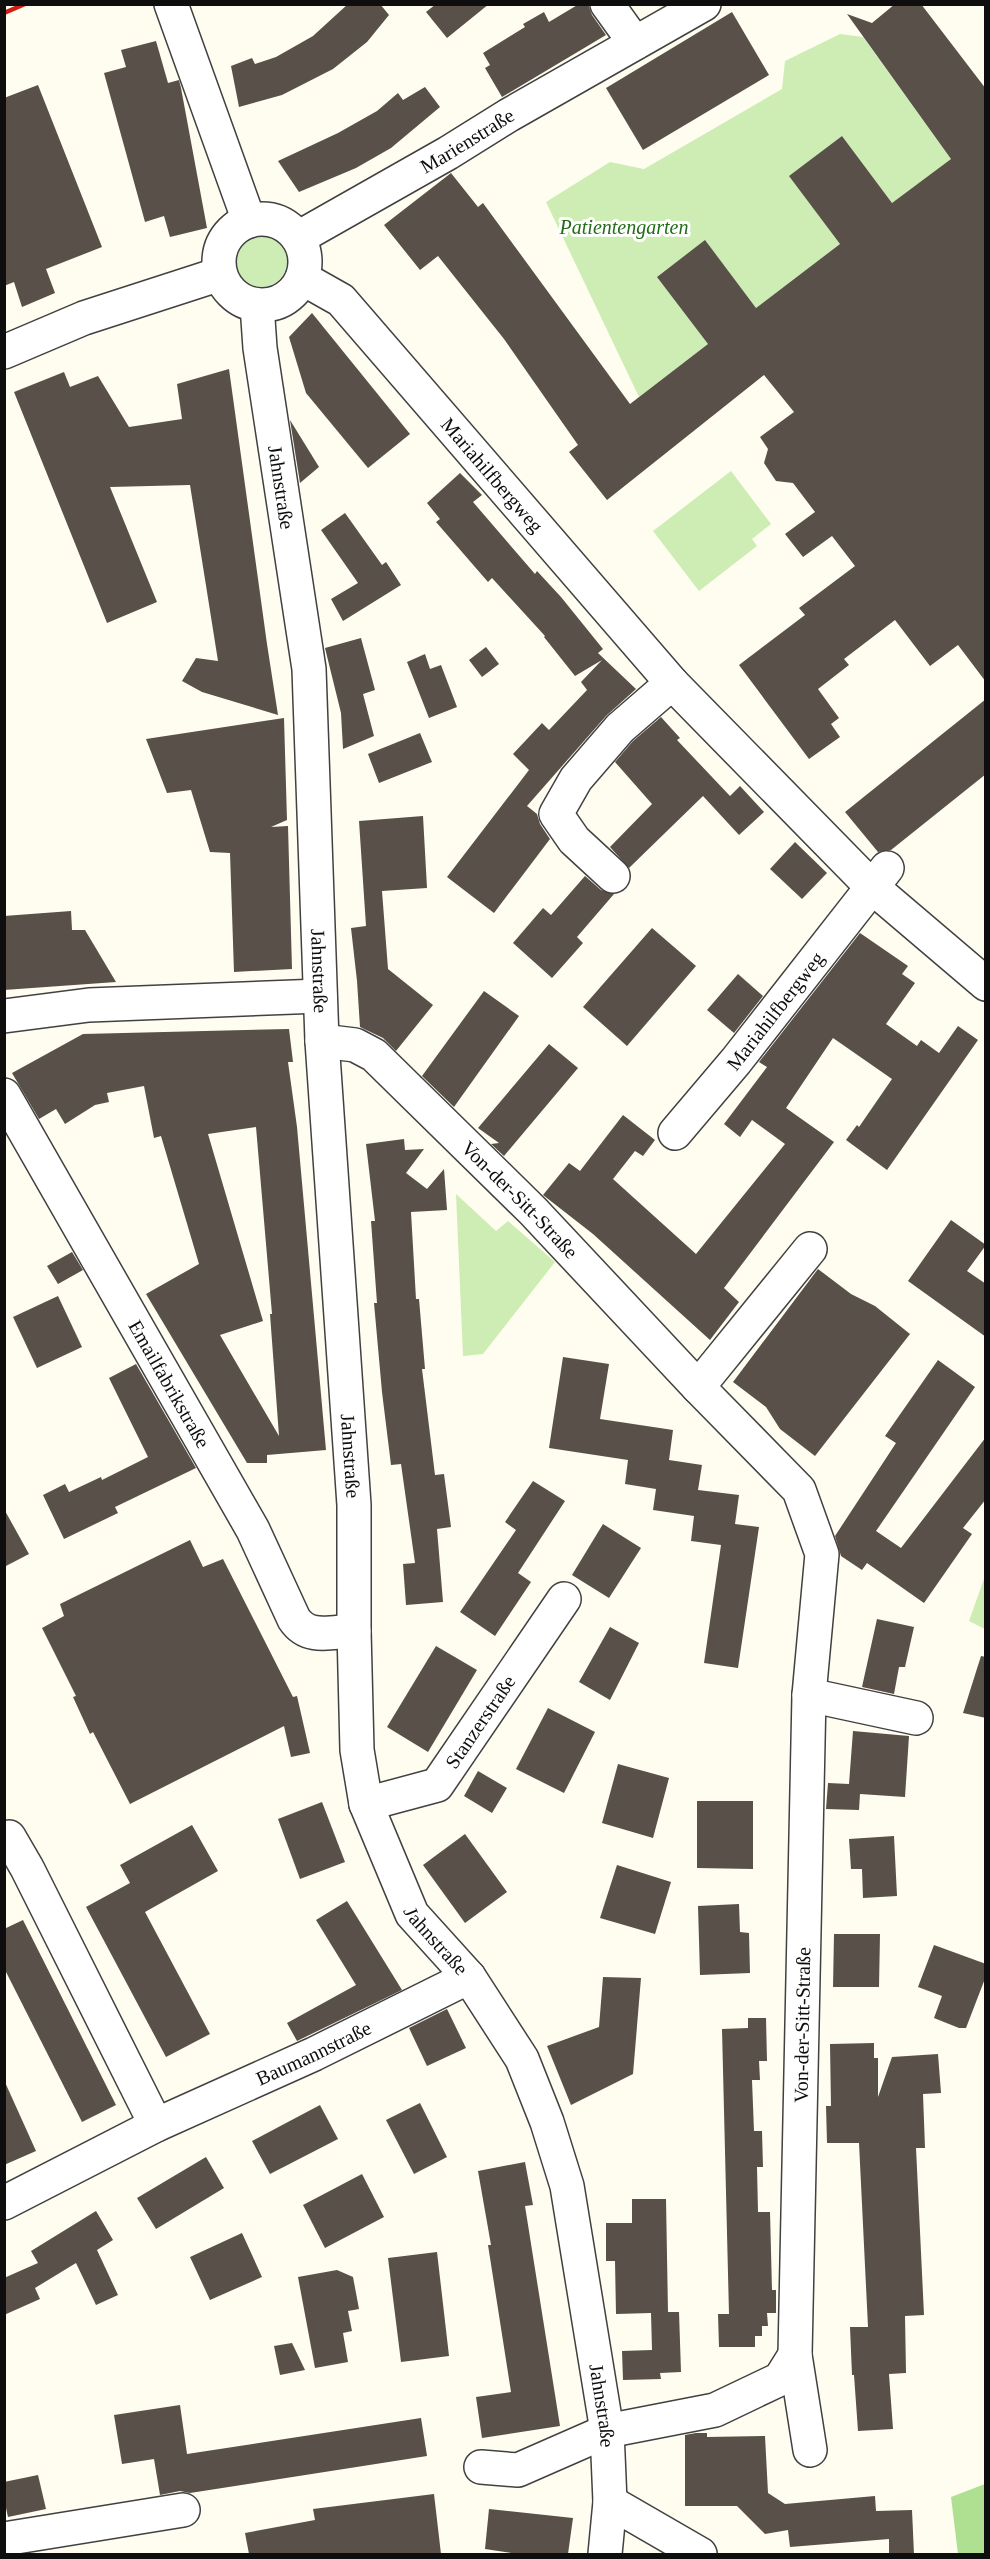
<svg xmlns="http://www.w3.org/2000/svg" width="990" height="2559" viewBox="0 0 990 2559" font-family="Georgia,serif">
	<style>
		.green { fill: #cdedb4 }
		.forest { fill: #afe092 }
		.building { fill: #585049; fill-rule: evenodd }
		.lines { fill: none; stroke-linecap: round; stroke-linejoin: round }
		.minor-casing { stroke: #414141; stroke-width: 36 }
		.minor { stroke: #fff; stroke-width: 33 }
		.rail { stroke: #cb1f19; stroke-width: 4.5 }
		.labels { text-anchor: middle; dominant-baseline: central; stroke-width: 6; stroke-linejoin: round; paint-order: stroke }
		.street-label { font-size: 20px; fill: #0e0e0e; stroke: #fff }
		.park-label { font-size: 20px; font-style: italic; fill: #236c18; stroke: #fff }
	</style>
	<rect width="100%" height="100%" fill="#fffdef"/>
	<g class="green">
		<path d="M840,34l23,3 88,122 -59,44 -50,-67 -52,40 50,68 -84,64 -51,-67 -47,35 50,68 -69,53 -93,-195 64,-40 34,7 138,-80 3,-28z"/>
		<circle cx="261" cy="261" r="26"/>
		<path d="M731,471l40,53 -19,15 5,7 -58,45 -46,-60z"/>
		<path d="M456,1194l40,37 12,-10 47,41 -72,92 -20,2z"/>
		<path d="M985,1576v53l-16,-8z"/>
	</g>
	<path class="forest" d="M985,2484v70h-27l-7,-57z"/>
	<g class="building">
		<path d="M348,4h32l9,11 -22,27 -34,27 -51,26 -43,12 -8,-41 21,-8 3,6 21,-7 37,-21z"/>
		<path d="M436,4h53l-42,34 -21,-26z"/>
		<path d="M579,4h9l4,11 14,20 -104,62 -17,-29 5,-3 -7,-12 42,-26 -2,-3 21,-12 5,10z"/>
		<path d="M895,4h26l65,85v593l-28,-37 -28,21 -35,-46 -51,39 5,6 -31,24 21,29 -8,6 9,13 -31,22 -70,-94 66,-50 -6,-7 56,-42 -23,-30 -29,21 -18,-23 30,-22 -22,-29 -17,-2 -12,-18 4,-14 -8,-12 34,-25 -30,-37 -157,125 -38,-48 9,-7 -74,-106 -66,-83 -18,14 -36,-45 67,-52 27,34 5,-4 147,201 78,-60 -51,-67 48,-37 51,68 84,-64 -51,-68 53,-40 50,67 59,-44 -104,-145 25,9z"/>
		<path d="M732,12l37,63 -126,75 -37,-62z"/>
		<path d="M156,41l12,42 11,-3 2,8 26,140 -37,9 -6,-21 -19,6 -41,-149 22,-6 -5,-17z"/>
		<path d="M38,85l64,162 -56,22 9,24 -33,14 -8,-25 -10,4v-188z"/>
		<path d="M425,87l15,20 -49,41 -35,20 -57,24 -21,-31 60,-28 39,-22 21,-18 5,7z"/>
		<path d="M312,313l98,121 -42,34 -62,-75 -17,-56z"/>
		<path d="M229,369l38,275 11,71 -76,-23 -20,-11 14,-23 22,3 -28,-176 -80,2 47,115 -50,21 -93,-231 50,-20 6,15 28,-11 31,51 53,-8 -5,-35z"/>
		<path d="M290,420l29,47 -19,16z"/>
		<path d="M460,473l22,22 -9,7 62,72 2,-3 24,26 42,52 -5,4 38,36 -30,27 -79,90 10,8 3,10 10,15 -56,74 -47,-36 82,-107 -16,-16 29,-31 7,7 38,-40 -6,-8 21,-22 -27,16 -31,-39 1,-1 -53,-58 -4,4 -52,-60 4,-3 -13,-16z"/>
		<path d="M345,513l37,52 4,-3 15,23 -58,36 -12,-22 27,-16 -37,-53z"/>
		<path d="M361,638l14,52 -12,4 11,42 -31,13 -2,-36 -16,-65z"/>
		<path d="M486,647l13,17 -17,13 -13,-17z"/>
		<path d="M425,654l5,15 11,-4 16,42 -28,11 -22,-56z"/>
		<path d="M986,699v75l-95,76 -13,2 -33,-40z"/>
		<path d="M661,717l19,21 -3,2 53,56 10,-10 24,26 -25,23 -36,-39 -74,72 -19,-21 42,-43 -37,-42 18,-21z"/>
		<path d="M284,718l3,102 -16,7 17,-1 4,143 -58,3 -4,-119 -20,-1 -19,-62 -24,3 -21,-54z"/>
		<path d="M420,733l12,29 -53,21 -11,-29z"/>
		<path d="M423,816l4,72 -45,3 6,78 45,36 -37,46 -13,-13 -23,-11 -3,-46 -6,-53 15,-2 -7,-105z"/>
		<path d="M795,842l32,31 -25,26 -32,-30z"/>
		<path d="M585,876l16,14 13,4 -37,43 6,6 -31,35 -39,-35 30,-35 8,7z"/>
		<path d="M71,911l1,19h13l31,52 -112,8v-74z"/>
		<path d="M652,928l44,38 -69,80 -44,-39z"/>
		<path d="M860,933l48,33 -6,8 13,9 -29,41 31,22 4,-6 18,13 19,-27 20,14 -91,130 -41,-30 11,-15 2,2 33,-48 -59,-41 -47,70 48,34 -110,146 15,14 -29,38 -117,-106 -50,-39 26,-32 11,8 43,-56 32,25 -12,16 -8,-5 -22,28 83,75 89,-110 -33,-24 -12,17 -16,-13 43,-57 -8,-5z"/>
		<path d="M738,974l25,22 -29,37 -27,-23z"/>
		<path d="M484,991l35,25 -65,91 -32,-31z"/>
		<path d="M289,1029l4,33h-5l9,65 29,323 -59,5v8h-20l-101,-169 53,-30 -38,-128 -7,2 -10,-52 -37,7 2,9 -14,3 -30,19 -9,-15 -17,10 -27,-46 71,-39zM256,1127l16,187h-2l9,122 -59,-101 43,-14 -55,-187z"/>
		<path d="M549,1044l29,24 -74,88 -13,-12 8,-1 -21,-15z"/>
		<path d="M404,1139l1,11 19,-1 -18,24 21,16 17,-20 3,41 -36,2 5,87h3l6,70h-3l13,106 9,-1 7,53 -14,2 6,73 -37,3 -3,-41 12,-1 -14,-99 -10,1 -9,-73 -8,-89h3l-6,-82h4l-9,-77z"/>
		<path d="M951,1220l35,25 -19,26 19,13v53l-78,-56z"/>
		<path d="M72,1252l11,18 -25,14 -11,-18z"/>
		<path d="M818,1269l33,25 24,12 35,28 -95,122 -35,-27 -14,-22 -33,-25z"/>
		<path d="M58,1296l24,51 -45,21 -24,-51z"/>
		<path d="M563,1357l46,7 -9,55 73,11 -4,30 33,5 -4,25 41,5 -4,29 24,3 -21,141 -34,-5 17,-118 -30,-4 3,-25 -41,-6 3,-21 -31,-5 3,-24 -79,-12z"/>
		<path d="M938,1360l37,27 -99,144 25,17 85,-111v62l-23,29 9,6 -48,69 -57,-40 -5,7 -21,-14 -6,-20 61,-93 -11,-7z"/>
		<path d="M136,1364l60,104 -81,39 3,6 -54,26 -21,-44 22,-11 4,8 32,-15 1,3 46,-23 -39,-79z"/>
		<path d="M533,1481l32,20 -47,72 13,9 -36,54 -35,-24 56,-82 -11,-8z"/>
		<path d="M4,1509l25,45 -25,13z"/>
		<path d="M603,1524l38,24 -32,50 -37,-23z"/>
		<path d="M190,1540l13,27 20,-8 70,138 4,-1 13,57 -19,4 -7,-31 -154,78 -37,-72 -3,2 -17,-37 3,-1 -34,-68 22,-12 -4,-12z"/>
		<path d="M877,1619l37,8 -9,40h-6l-5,27 -32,-7z"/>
		<path d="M610,1627l29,16 -29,57 -31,-18z"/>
		<path d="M436,1646l41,24 -49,82 -41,-25z"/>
		<path d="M981,1656l5,1v61l-23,-5z"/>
		<path d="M548,1708l47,24 -31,61 -48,-24z"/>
		<path d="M853,1731l56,5 -4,61 -45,-3 -1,16 -33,-1 2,-26 21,1z"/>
		<path d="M618,1764l51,14 -16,60 -51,-15z"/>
		<path d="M478,1771l29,17 -15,25 -28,-17z"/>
		<path d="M697,1801h56v68l-56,-1z"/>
		<path d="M322,1802l23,60 -45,17 -22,-60z"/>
		<path d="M192,1825l26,46 -73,41 65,122 -44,23 -80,-150 44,-24 -10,-18z"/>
		<path d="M465,1834l42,58 -42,31 -42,-58z"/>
		<path d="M894,1836l3,60 -34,2 -1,-29h-11l-2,-30z"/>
		<path d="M617,1865l54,17 -16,52 -55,-16z"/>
		<path d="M347,1901l55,89 -105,51 -10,-18 69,-38 -40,-65z"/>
		<path d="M739,1904l1,28 9,1 1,40 -50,2 -2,-69z"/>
		<path d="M23,1920l93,185 -34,17 -78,-154v-39z"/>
		<path d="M834,1934h46l-1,53h-46z"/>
		<path d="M934,1945l52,19v12l-20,52h-7l-25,-10 8,-22 -24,-9z"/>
		<path d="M603,1977l38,1 -8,96 -62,31 -24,-59 52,-19z"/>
		<path d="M447,2009l19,39 -39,18 -18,-38z"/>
		<path d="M748,2018h18l1,43h-8l1,19h-8l2,51h8l1,36h-6l1,45h12l2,78h4v23h-9l1,13h-6v10h-7v11h-36l-1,-33h11l-7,-285 26,-1z"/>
		<path d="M874,2043v15h4v39l14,-40 46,-3 3,39 -18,1 2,54h-9l8,167 -19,1 1,57 -17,1 4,55 -35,2 -4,-56h-2l-2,-48h18l-9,-184h-32l-1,-37h5l-1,-62z"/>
		<path d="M4,2080l32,71 -32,14z"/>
		<path d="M420,2103l27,54 -33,17 -28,-54z"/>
		<path d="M320,2105l18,34 -68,35 -18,-33z"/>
		<path d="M206,2157l18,31 -68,41 -19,-31z"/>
		<path d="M525,2162l8,43 -8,1 35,220 -78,12 -6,-41 35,-5 -23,-147h3l-13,-74z"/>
		<path d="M362,2174l22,43 -59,31 -22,-43z"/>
		<path d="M632,2199h34l2,113h11l2,60 -21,1 1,6 -38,1 -1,-29 30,-1 -1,-37 -35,1 -1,-53h-9v-38h26z"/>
		<path d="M96,2211l17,29 -16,10 21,45 -22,10 -20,-42 -41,25 5,11 -36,16v-37l34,-15 -7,-12z"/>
		<path d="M242,2233l20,44 -52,23 -20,-43z"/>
		<path d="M437,2252l12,104 -48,6 -13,-104z"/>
		<path d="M337,2270l16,7 6,32 -11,2 4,20 -9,2 5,29 -33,6 -17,-91z"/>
		<path d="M292,2343l13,27 -25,5 -6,-29z"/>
		<path d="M180,2405l7,49 234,-36 6,38 -237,37 -10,-2 -20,4 -6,-36 -32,5 -8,-49z"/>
		<path d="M696,2433h11v4l58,-1 3,57 17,11 90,-8 1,15 36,-1 2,44h-25v-15l-99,8 -2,-17 -23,4 -28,-28h-52v-71z"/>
		<path d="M38,2475l8,34 -38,8 -4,-18v-17z"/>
		<path d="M434,2494l7,60h-192l-4,-21 70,-13 -2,-11z"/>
		<path d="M489,2509l84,9 -5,36h-49l-34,-5z"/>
	</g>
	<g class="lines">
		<defs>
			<g id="minor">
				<path d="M171,4l78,217"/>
				<path d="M607,4l28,39"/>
				<circle cx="262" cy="262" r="43"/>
				<path id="s1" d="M298,238l150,-85 61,-38 195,-111"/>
				<path id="s2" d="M302,278l39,22 331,383 200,204 114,97"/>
				<path id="s3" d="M257,305l3,43 49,321 13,372 32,464v126l3,119 9,54 46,110 57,63 53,82 25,63 20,64 40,245 3,71 -5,52"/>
				<path d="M4,352l80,-34 136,-44"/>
				<path d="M613,876l-39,-36 -18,-26 20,-35 44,-51 52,-45"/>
				<path d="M4,1016l85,-11 231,-9"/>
				<path id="s4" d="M322,1041l33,4 19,10 159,156 165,176 101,103 23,64 -13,141 -14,660 15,95"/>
				<path id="s5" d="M4,1095l249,435 41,89c14,21 36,13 60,12"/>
				<path id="s6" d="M675,1133l61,-72 151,-193"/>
				<path d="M698,1387l112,-138"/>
				<path d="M809,1695l107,23"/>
				<path id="s7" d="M366,1804l71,-19 127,-186"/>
				<path d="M9,1837l18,31 129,257"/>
				<path id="s8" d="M4,2203l152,-78 158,-71 155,-77"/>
				<path d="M481,2467l37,3 89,-39 108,-21 65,-31 15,-24"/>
				<path d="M610,2502l90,52"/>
				<path d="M4,2539l179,-29"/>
			</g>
		</defs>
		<use href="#minor" class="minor-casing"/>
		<use href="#minor" class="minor"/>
		<path class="rail" d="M4,13l21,-9"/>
	</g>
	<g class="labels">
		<g class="street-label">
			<text stroke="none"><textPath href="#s1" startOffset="195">Marienstraße</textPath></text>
			<text stroke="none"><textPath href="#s2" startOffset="276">Mariahilfbergweg</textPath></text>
			<text stroke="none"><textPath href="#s3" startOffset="184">Jahnstraße</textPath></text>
			<text stroke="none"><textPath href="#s3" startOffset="670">Jahnstraße</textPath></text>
			<text stroke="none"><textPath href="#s6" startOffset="158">Mariahilfbergweg</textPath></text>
			<text stroke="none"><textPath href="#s4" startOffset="260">Von-der-Sitt-Straße</textPath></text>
			<text stroke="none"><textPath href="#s5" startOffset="333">Emailfabrikstraße</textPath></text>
			<text stroke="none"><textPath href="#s3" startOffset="1156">Jahnstraße</textPath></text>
			<text stroke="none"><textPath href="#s7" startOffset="150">Stanzerstraße</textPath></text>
			<text stroke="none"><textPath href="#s3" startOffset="1660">Jahnstraße</textPath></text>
			<text transform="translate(802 2025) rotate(-89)">Von-der-Sitt-Straße</text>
			<text stroke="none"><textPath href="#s8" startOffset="344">Baumannstraße</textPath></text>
			<text stroke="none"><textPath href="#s3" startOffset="2164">Jahnstraße</textPath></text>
		</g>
		<g class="park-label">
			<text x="624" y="227">Patientengarten</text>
		</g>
	</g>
	<rect width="990" height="2559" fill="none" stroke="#0e0e0e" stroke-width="12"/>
</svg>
